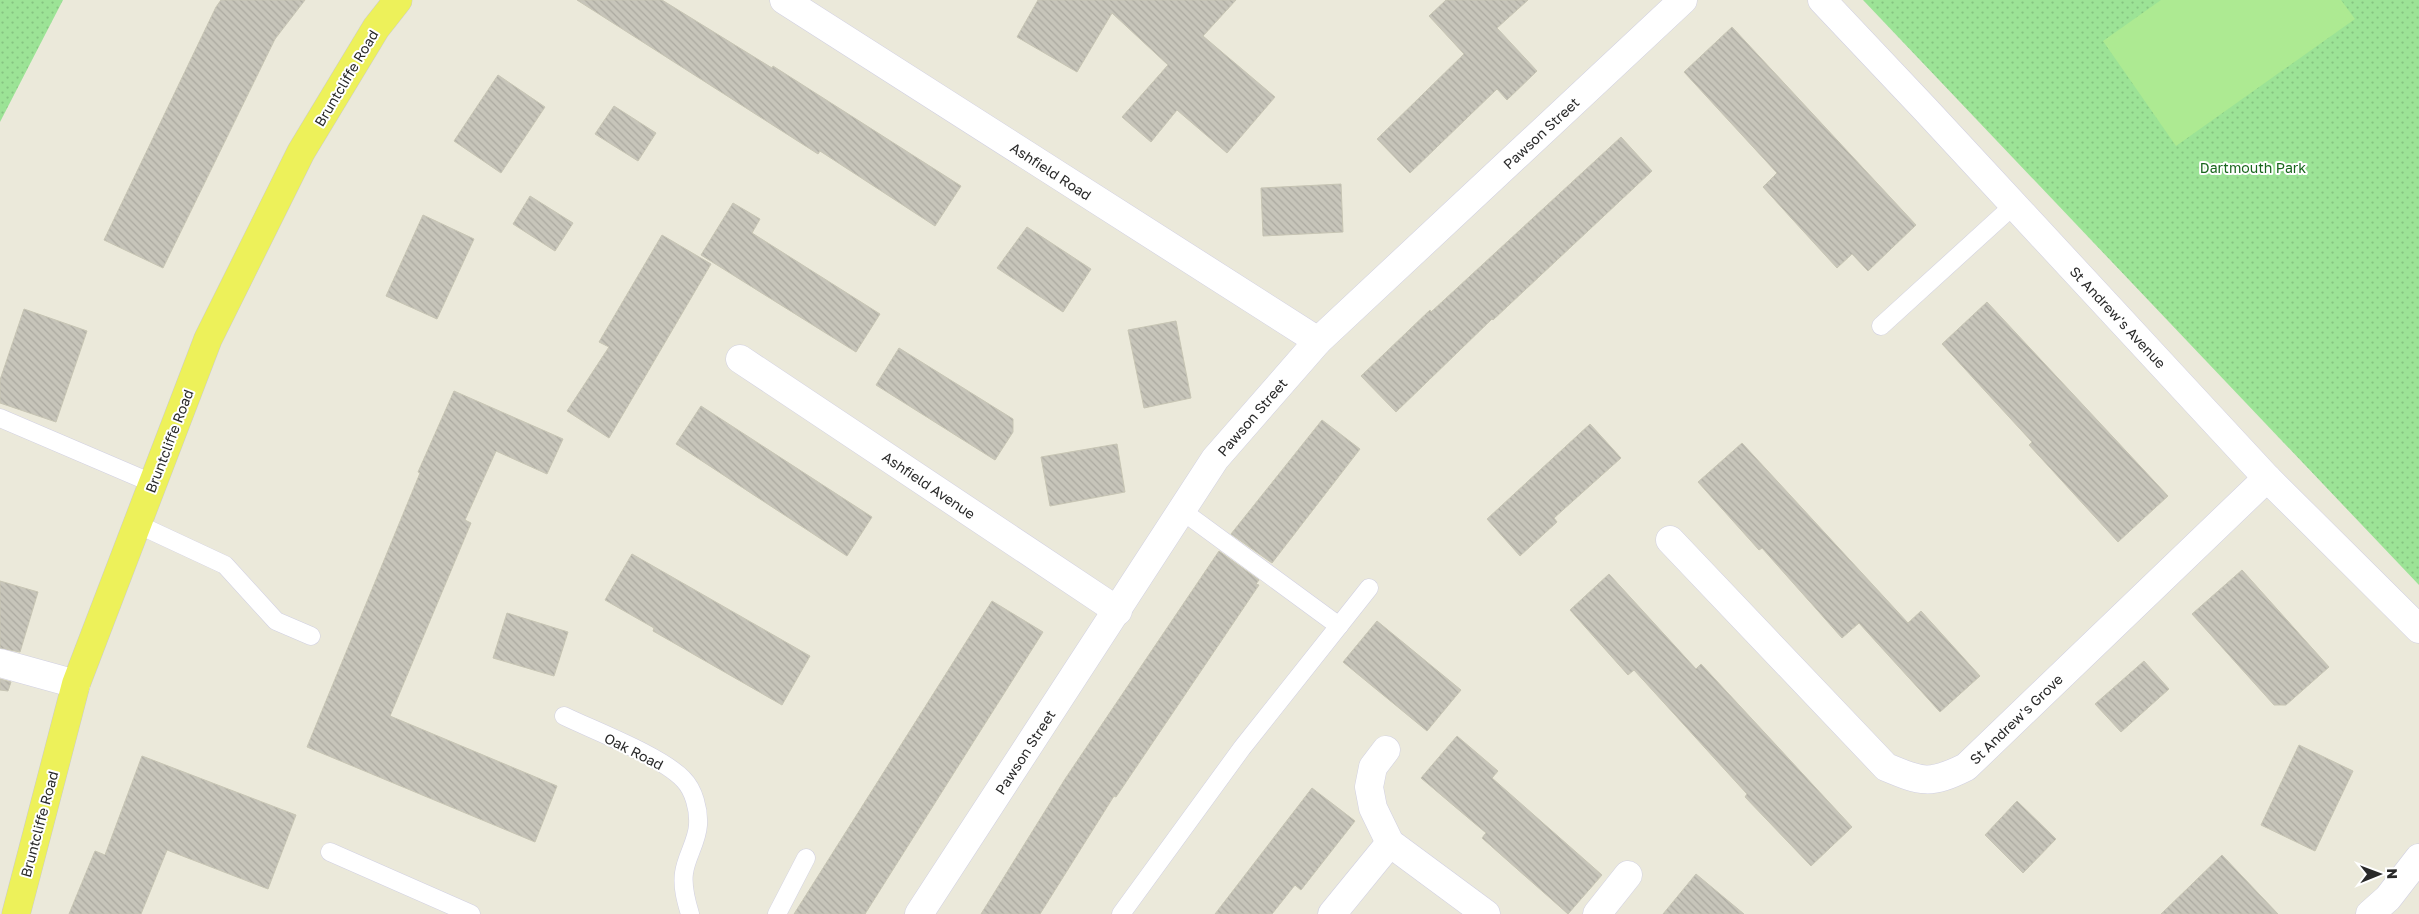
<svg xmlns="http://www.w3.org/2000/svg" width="2419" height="914" viewBox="0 0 2419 914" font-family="'Golos Text',sans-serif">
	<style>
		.park { fill: url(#park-dots) }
		.pitch { fill: #adea92 }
		.building { fill: url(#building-back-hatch); stroke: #c7c5b4 }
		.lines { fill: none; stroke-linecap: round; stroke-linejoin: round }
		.service-casing { stroke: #d1d0e2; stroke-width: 19 }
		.minor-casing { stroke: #d1d0e2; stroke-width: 29 }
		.tertiary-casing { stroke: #d1d0e2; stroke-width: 29 }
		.secondary-casing { stroke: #d1d0e2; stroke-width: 29 }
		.primary-casing { stroke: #ccc; stroke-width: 29 }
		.service { stroke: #fff; stroke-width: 18 }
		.minor { stroke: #fff; stroke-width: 28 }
		.tertiary { stroke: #fff; stroke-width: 28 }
		.secondary { stroke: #fff; stroke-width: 28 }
		.primary { stroke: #edf15a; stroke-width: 28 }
		.labels { text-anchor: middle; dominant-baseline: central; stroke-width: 4; stroke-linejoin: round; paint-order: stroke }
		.street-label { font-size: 14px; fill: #292929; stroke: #fff }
		.park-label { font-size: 14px; fill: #19661d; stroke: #fff }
	</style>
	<defs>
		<pattern id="park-dots" width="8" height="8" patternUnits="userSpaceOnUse" patternTransform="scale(1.25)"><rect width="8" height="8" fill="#9ce396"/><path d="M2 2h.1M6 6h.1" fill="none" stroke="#86c381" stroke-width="1.8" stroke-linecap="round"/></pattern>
		<pattern id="building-back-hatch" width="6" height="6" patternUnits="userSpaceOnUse" patternTransform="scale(1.25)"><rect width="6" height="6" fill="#c7c5ba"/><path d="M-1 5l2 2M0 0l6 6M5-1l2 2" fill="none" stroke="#aba9a0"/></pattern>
	</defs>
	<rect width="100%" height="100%" fill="#ebe9da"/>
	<g class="park">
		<path d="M0,0h63l-63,122z"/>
		<path d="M1863,0h556v585z"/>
	</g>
	<path class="pitch" d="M2161,0h180l14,19 -179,127 -73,-105z"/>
	<g class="building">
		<path d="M221,0h84l-30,39 -112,229 -59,-28 112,-233z"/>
		<path d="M577,0h85l110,68 1,-2 188,120 -26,40 -115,-75 -2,3z"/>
		<path d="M1038,0h198l-33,36 72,61 -48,56 -50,-43 -26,32 -29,-25 46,-52 -56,-52 -35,59 -60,-35z"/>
		<path d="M1446,0h82l-31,28 40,43 -30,29 -10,-11 -87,84 -33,-34 87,-85 -35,-38z"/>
		<path d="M1732,27l184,198 -48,46 -16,-17 -15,14 -44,-48 -30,-33 14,-14 -93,-101z"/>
		<path d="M498,75l47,32 -44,66 -47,-32z"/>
		<path d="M614,106l42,27 -18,28 -43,-27z"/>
		<path d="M1621,137l31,34 -159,149 -1,-1 -96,93 -35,-36 69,-66 1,2z"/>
		<path d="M1341,184l2,48 -80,4 -2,-48z"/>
		<path d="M530,196l43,27 -18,28 -42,-27z"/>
		<path d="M733,203l27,16 -8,14 128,81 -24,38 -155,-97z"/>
		<path d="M423,215l51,24 -37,80 -51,-23z"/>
		<path d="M1027,227l64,42 -28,43 -66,-44z"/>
		<path d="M662,235l49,29 -102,174 -42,-27 42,-64 -10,-5z"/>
		<path d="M1987,302l181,194 -50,46 -89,-97 3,-3 -90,-98z"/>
		<path d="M24,309l63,22 -31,91 -56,-19v-23z"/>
		<path d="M1176,321l15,77 -47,10 -16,-78z"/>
		<path d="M899,348l114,71v13l-18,28 -119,-75z"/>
		<path d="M454,391l109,48 -16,35 -51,-23 -31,69 6,3 -81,193 167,70 -22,56 -228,-95 113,-274 -2,-1z"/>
		<path d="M701,406l171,111 -25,39 -171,-112z"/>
		<path d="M1322,420l38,29 -88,114 -41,-29z"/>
		<path d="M1590,424l31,34 -67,60 3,4 -37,34 -33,-37z"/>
		<path d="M1742,443l166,180 13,-12 59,65 -40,36 -81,-89 -17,15 -80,-90 -3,2 -61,-68z"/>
		<path d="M1117,444l8,48 -75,14 -9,-49z"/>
		<path d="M1219,551l40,29 -3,4 3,1 -143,212 -2,-1 -74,118h-59l84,-135z"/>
		<path d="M632,554l178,102 -28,49 -129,-74 1,-3 -49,-28z"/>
		<path d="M2242,570l87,97 -43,38h-12l-82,-91z"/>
		<path d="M1609,574l87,95 5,-5 151,163 -41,39 -66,-69 2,-3 -113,-124 -6,5 -58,-65z"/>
		<path d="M0,581l38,11 -18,60 -20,-4z"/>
		<path d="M992,601l51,31 -69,109 -109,173h-71z"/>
		<path d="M507,613l61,19 -14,44 -61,-18z"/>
		<path d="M1377,621l84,69 -34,41 -84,-69z"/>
		<path d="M2144,661l25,28 -48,43 -26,-28z"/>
		<path d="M0,679l11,3 -3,9 -8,-1z"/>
		<path d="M1457,736l41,35 -6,7 110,97 -34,39 -86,-76 4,-5 -65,-55z"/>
		<path d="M2299,745l54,26 -38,80 -54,-26z"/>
		<path d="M142,756l154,59 -28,74 -101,-39 -26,64h-72l26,-63 10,4z"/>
		<path d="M1312,788l43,33 -54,69 -6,-5 -23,29h-57z"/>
		<path d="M2017,801l39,38 -33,34 -38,-38z"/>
		<path d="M2222,855l56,59h-117l30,-29z"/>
		<path d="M1696,874l48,40h-81z"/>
	</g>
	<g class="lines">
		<defs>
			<g id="service">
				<path d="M1881,326l133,-121"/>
				<path d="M0,418l152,65"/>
				<path d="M1181,510l158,116"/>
				<path d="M137,524l88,41 51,56 35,15"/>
				<path d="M564,716c31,15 97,40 119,63 11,11 16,31 15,46 -1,17 -12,32 -14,48 -2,14 2,28 6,41"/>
				<path d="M330,852l141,62"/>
				<path d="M777,914l29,-56"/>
				<path d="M1121,914l121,-166 127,-160"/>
			</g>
			<g id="minor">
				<path d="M784,0l534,341"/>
				<path d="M740,359l378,252"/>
				<path d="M1670,540l216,227c36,15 44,18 80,0l301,-289"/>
				<path d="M1386,750l-13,17 -4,20 4,21 17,35 96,71"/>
				<path d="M919,914l296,-455 103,-118 365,-341"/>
				<path d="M1332,914l58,-71"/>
				<path d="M1597,914l31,-39"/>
				<path d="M2370,914l18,-16 31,-40"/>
			</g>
			<path id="tertiary" d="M1822,0l104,110 341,368 152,151"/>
			<path id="secondary" d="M0,663l76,21"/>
			<path id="primary" d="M16,914l60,-230 132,-345 93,-187 75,-124 22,-28"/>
		</defs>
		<use href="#service" class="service-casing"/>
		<use href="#minor" class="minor-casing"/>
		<use href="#tertiary" class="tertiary-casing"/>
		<use href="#secondary" class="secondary-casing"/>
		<use href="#primary" class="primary-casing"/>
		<use href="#service" class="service"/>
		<use href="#minor" class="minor"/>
		<use href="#tertiary" class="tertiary"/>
		<use href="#secondary" class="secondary"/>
		<use href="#primary" class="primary"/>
	</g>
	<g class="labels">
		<g class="street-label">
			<text transform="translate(346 78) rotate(-59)">Bruntcliffe Road</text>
			<text transform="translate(1541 133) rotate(-43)">Pawson Street</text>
			<text transform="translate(1051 171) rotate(33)">Ashfield Road</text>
			<text transform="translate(2118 317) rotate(47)">St Andrew's Avenue</text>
			<text transform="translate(1252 417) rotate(-49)">Pawson Street</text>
			<text transform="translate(169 441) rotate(-69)">Bruntcliffe Road</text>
			<text transform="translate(929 485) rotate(34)">Ashfield Avenue</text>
			<text transform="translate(2016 719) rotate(-44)">St Andrew's Grove</text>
			<text transform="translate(634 751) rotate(27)">Oak Road</text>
			<text transform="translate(1025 752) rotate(-57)">Pawson Street</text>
			<text transform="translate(39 824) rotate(-75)">Bruntcliffe Road</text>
		</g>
		<g class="park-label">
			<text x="2253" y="167">Dartmouth Park</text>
		</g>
	</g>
	<g transform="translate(2379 874) rotate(89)" stroke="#ffffff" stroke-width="4" paint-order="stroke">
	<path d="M0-4L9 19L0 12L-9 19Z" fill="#292929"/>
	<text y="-8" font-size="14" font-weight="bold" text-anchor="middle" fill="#292929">N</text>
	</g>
</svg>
